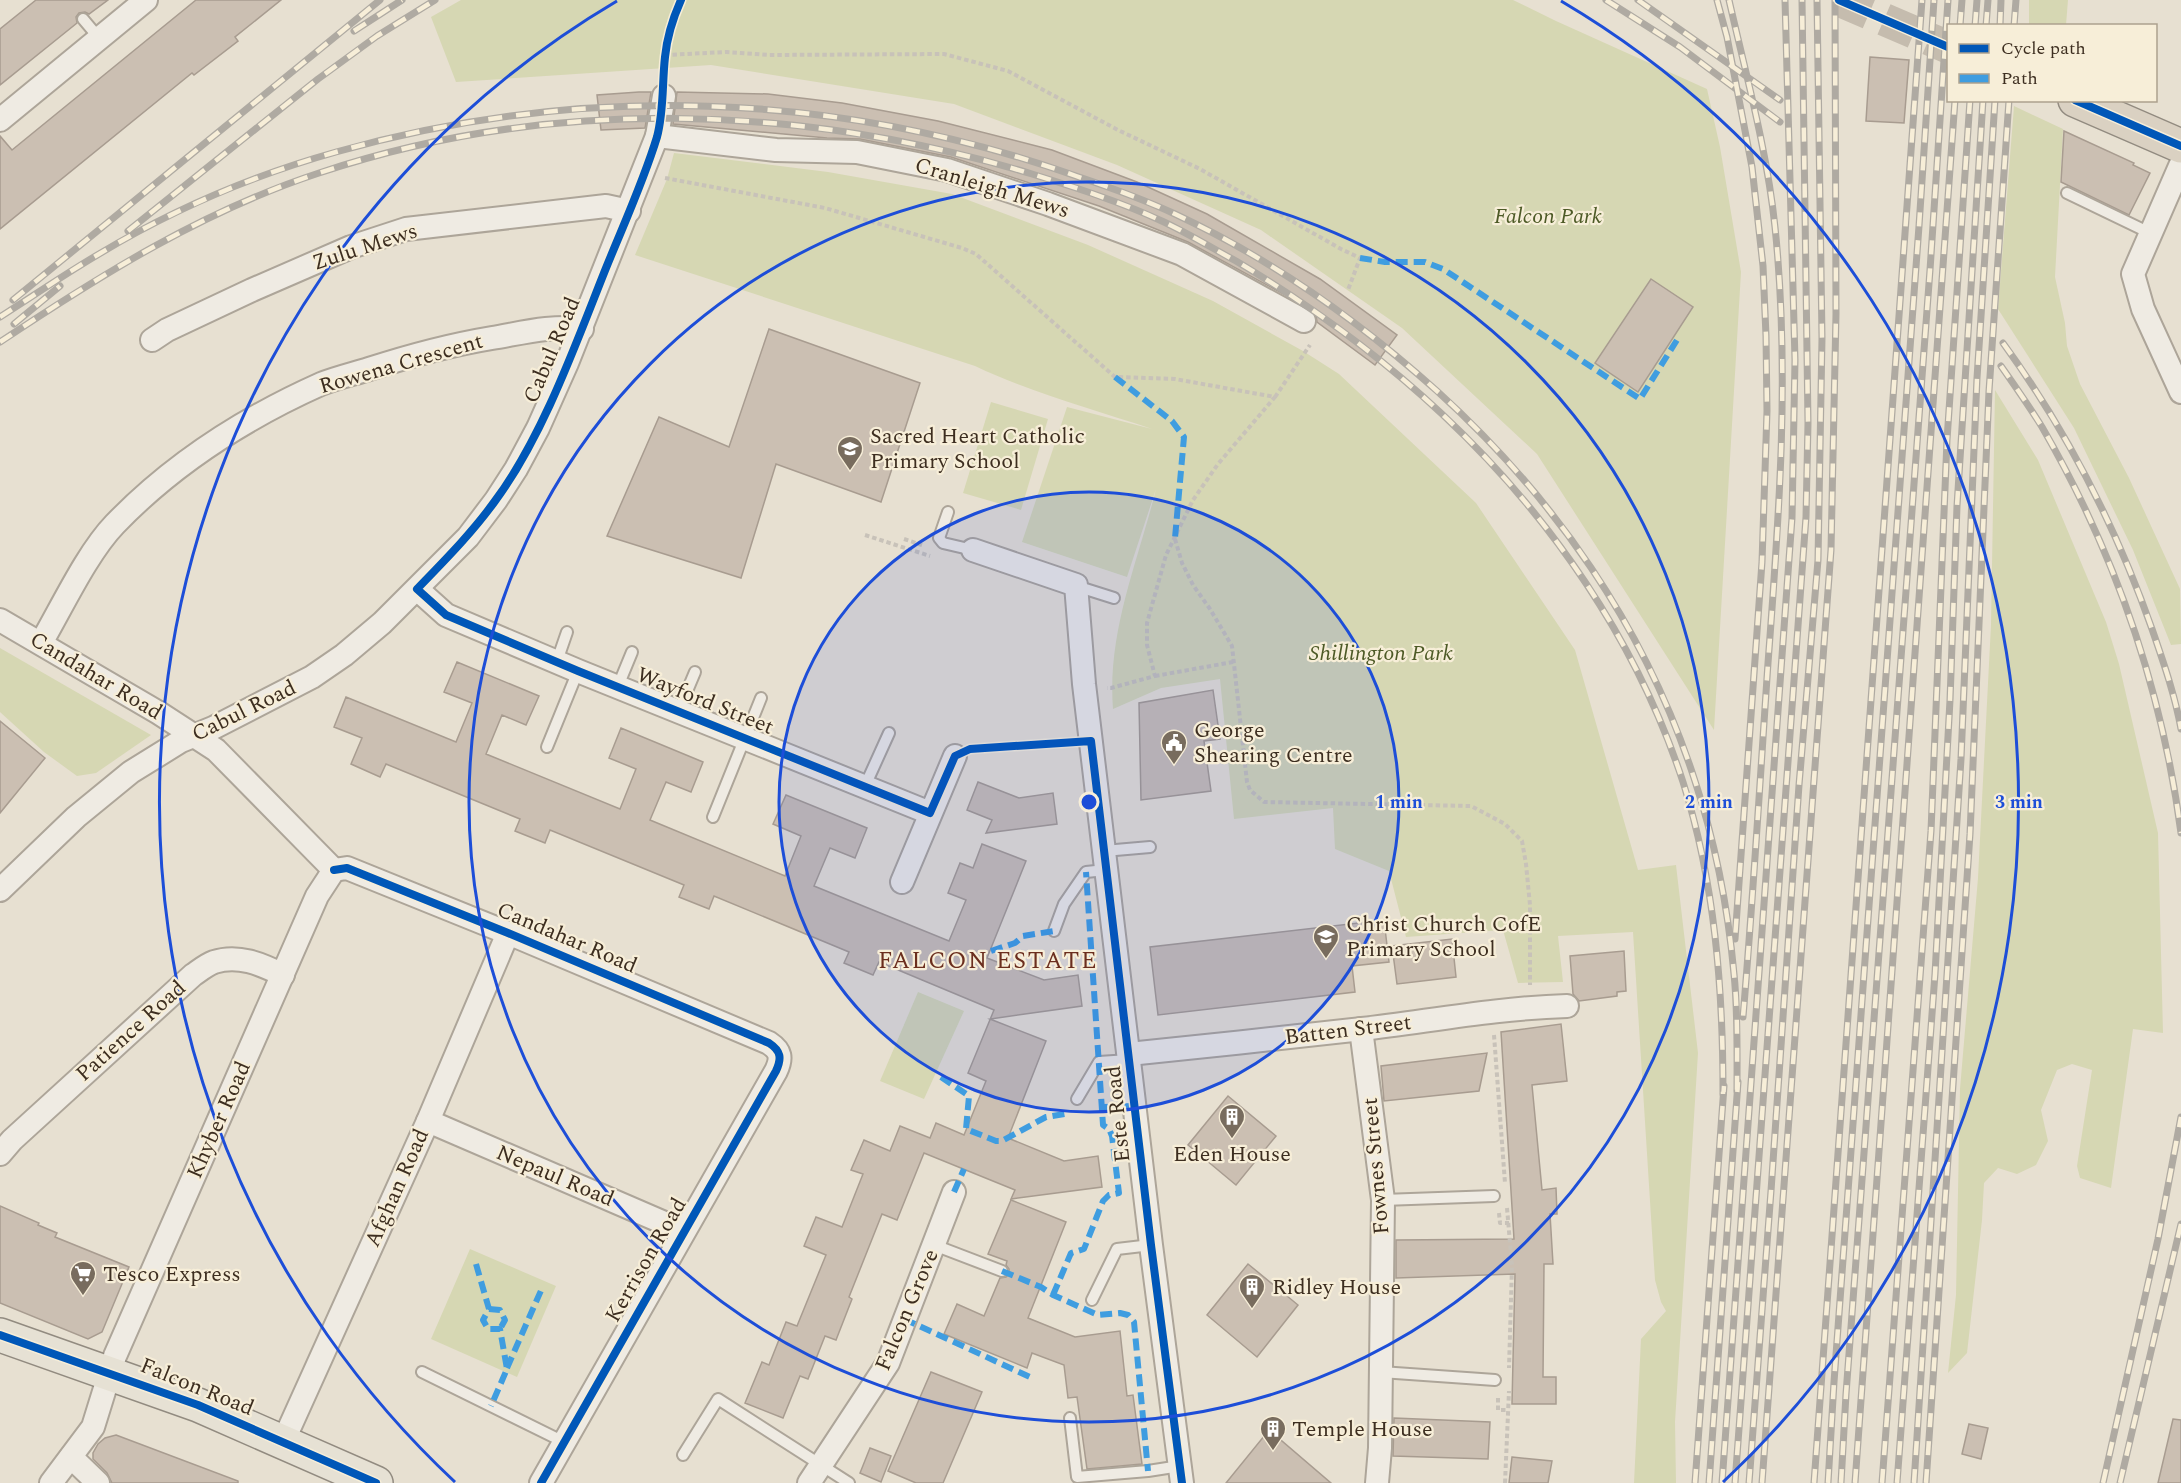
<svg xmlns="http://www.w3.org/2000/svg" width="2181" height="1483" viewBox="0 0 2181 1483" font-family="Spectral,serif">
	<style>
		.green { fill: #d6d7b3 }
		.building { fill: #cbbfb2; stroke: #a89c90; stroke-width: 1.5 }
		.lines { fill: none; stroke-linecap: round; stroke-linejoin: round }
		.highway-tunnel { stroke: #c5bcae; stroke-width: 33; stroke-dasharray: 33 16; stroke-linecap: butt }
		.lane-casing { stroke: #ada599; stroke-width: 14 }
		.street-casing { stroke: #ada599; stroke-width: 26 }
		.primary-casing { stroke: #928b80; stroke-width: 36 }
		.highway-casing { stroke: #928b80; stroke-width: 36 }
		.path { stroke: #c8c2b9; stroke-width: 4; stroke-dasharray: 4.5 3; stroke-linecap: butt }
		.lane { stroke: #efebe3; stroke-width: 10 }
		.street { stroke: #efebe3; stroke-width: 22 }
		.primary { stroke: #e6e1d4; stroke-width: 33 }
		.highway { stroke: #dad1c2; stroke-width: 33 }
		.rail-casing { stroke: #afaaa2; stroke-width: 7 }
		.rail { stroke: #f7eed8; stroke-width: 4.5; stroke-dasharray: 14; stroke-linecap: butt }
		.quiet { stroke: #3f9de0; stroke-width: 6; stroke-dasharray: 12 6; stroke-linecap: butt }
		.cycleway-casing { stroke: #f7eed8; stroke-width: 11 }
		.cycleway { stroke: #0057b8; stroke-width: 8 }
		.ring { fill: none; stroke: #1d4ed8; stroke-width: 3 }
		.labels { text-anchor: middle; dominant-baseline: central; stroke-width: 4.5; stroke-linejoin: round; paint-order: stroke }
		.street-label { font-size: 22px; fill: #3d2e20; stroke: #f7eed8 }
		.park-label { font-size: 22px; font-style: italic; fill: #4d5a26; stroke: #f7eed8 }
		.poi-label { font-size: 22px; fill: #3d2e20; stroke: #f7eed8; text-anchor: start }
		.neighbourhood-label { font-size: 24px; letter-spacing: 1.5px; fill: #6b2e1e; stroke: #f7eed8 }
		.centre { fill: #1d4ed8; stroke: #f7eed8; stroke-width: 3 }
		.ring-label { font-size: 18px; text-anchor: middle; font-weight: bold; fill: #1d4ed8; stroke: #f7eed8; stroke-width: 4.5; stroke-linejoin: round; paint-order: stroke }
	</style>
	<rect width="100%" height="100%" fill="#e7e0d1"/>
	<g class="green">
		<path d="M461,0h1052l43,21 151,68 13,58 21,125 -27,458 -177,-276 -135,-126 -141,-98 -144,-65 -163,-61 -243,-39 -255,17 -25,-65z"/>
		<path d="M2029,0h39l-2,25h-37z"/>
		<path d="M2014,106l49,23 -8,148 10,46 2,23 13,38 49,94 51,111 1,55 -10,1 -38,-95 -59,-122 -76,-119z"/>
		<path d="M674,153l154,19 124,22 136,51 125,56 90,50 36,23 137,129 99,147 63,220 38,-5 22,188 -23,369 1,61h-42l7,-144 25,-28 -5,-9 -6,-22 -22,-348 -75,4 5,46 -45,1 -15,-53 -97,7 -17,-66 -54,-22 -2,-41 -99,11 -14,-140 -59,9 -48,21c-6,-78 25,-147 43,-220l-29,88 -105,-35 45,-135 85,22c-59,-20 -120,-36 -177,-63l-340,-111 32,-76z"/>
		<path d="M1995,390l43,70 68,162 13,42 39,169 5,200 -30,-4 -22,159 -31,-10 -3,-12 15,-96 -20,-6 -15,6 -16,40 7,31 -12,24 -19,9 -19,-6 -14,15 -2,37 -15,133 -19,20 8,-78 4,-206 18,-211 13,-253z"/>
		<path d="M991,402l57,17 -27,91 -58,-17z"/>
		<path d="M0,648l151,87 -55,38 -19,3 -33,-24 -44,-40z"/>
		<path d="M918,992l46,19 -40,88 -44,-18z"/>
		<path d="M470,1249l86,37 -39,91 -86,-38z"/>
	</g>
	<g class="building">
		<path d="M36,0h72l-19,14 -4,-2 -6,1 -3,4 1,6 -77,62v-56z"/>
		<path d="M196,0h85l-46,37 3,4 -44,34 -2,-2 -192,156v-93l12,14z"/>
		<path d="M1870,57l39,3 -5,63 -38,-2z"/>
		<path d="M639,92h12l-6,36 -44,2 -4,-35z"/>
		<path d="M677,92l91,2 74,9 96,18 114,29 85,32 70,32 113,65 77,56 -22,30 -58,-43 -1,-7 -5,-6 -123,-67 -89,-36 -148,-49 -91,-18 -33,-1 -154,-14z"/>
		<path d="M2064,131l70,32 -1,2 17,8 -21,42 -68,-33z"/>
		<path d="M1651,279l42,28 -55,85 -43,-29z"/>
		<path d="M769,329l151,54 -39,119 -105,-38 -35,114 -134,-42 52,-119 70,30z"/>
		<path d="M457,662l82,34 -13,29 -24,-10 -16,39 134,55 16,-40 -27,-11 12,-30 82,34 -12,30 -25,-10 -16,38 135,56 16,-40 -28,-12 13,-29 81,33 -12,30 -25,-10 -16,38 135,55 17,-41 -18,-7 12,-30 13,5 9,-24 44,17 -39,97 57,22 34,-5 4,31 -92,13 56,22 -38,97 56,23 34,-5 4,31 -91,12 4,-9 -91,-37 -27,67 -15,-6 -33,83 3,2 -16,41 -11,-4 -17,43 -8,-3 -17,42 -38,-15 17,-41 7,3 17,-43 11,4 29,-71 -22,-9 12,-29 26,10 21,-53 -12,-4 13,-30 26,11 10,-25 30,12 6,-15 28,12 22,-54 -18,-8 26,-63 -115,-48 -6,13 -29,-12 5,-11 -135,-56 -5,13 -30,-12 5,-12 -134,-55 -5,13 -30,-12 5,-12 -134,-55 -6,13 -29,-13 11,-26 -28,-11 12,-30 110,45 16,-39 -28,-11z"/>
		<path d="M1213,690l7,49 -16,2 7,50 -70,9 -2,-97z"/>
		<path d="M0,721l45,37 -45,55z"/>
		<path d="M978,782l41,16 34,-5 4,31 -71,9 6,-13 -25,-10z"/>
		<path d="M1384,920l5,42 -37,4 3,26 -197,23 -8,-68z"/>
		<path d="M1452,939l4,38 -59,7 -5,-38z"/>
		<path d="M1624,951l2,40 -9,1v4l-38,5 -6,-7 -3,-38z"/>
		<path d="M1561,1024l6,57 -35,4 10,105 14,-2 1,26h-7l3,50h-9l-1,113h13v27h-44l3,-130 -119,4v-38l118,-1 -13,-207z"/>
		<path d="M1487,1053l-8,38 -95,10 -3,-35z"/>
		<path d="M1228,1096l48,40 -40,49 -48,-40z"/>
		<path d="M1011,1200l55,22 -38,96 47,19 45,-6 7,65 6,-1 9,69 -55,5 -10,-72 -9,1 -4,-33 -32,-12 -5,15 -83,-34 13,-30 27,12 16,-38 6,-1 3,-3v-5l-3,-4 1,-4 -19,-7z"/>
		<path d="M0,1206l39,17 -1,2 19,8 -2,4 74,30 -27,65 -14,7 -88,-36z"/>
		<path d="M1248,1264l50,41 -41,52 -50,-42z"/>
		<path d="M931,1372l51,20 -39,91h-27l-28,-12z"/>
		<path d="M1394,1418l96,4 -2,37 -95,-3z"/>
		<path d="M2173,1419l8,1v63h-23z"/>
		<path d="M1969,1424l19,4 -7,31 -19,-5z"/>
		<path d="M1269,1430l62,53h-105z"/>
		<path d="M116,1435l122,46v2h-126l-5,-10 -14,-14v-6l5,-9 7,-6z"/>
		<path d="M870,1448l21,8 -10,26 -21,-9z"/>
		<path d="M1512,1457l40,4 -4,22h-39z"/>
	</g>
	<g class="lines">
		<path class="highway-tunnel" d="M1839,0l109,47"/>
		<defs>
			<g id="lane">
				<path d="M83,19l16,19"/>
				<path d="M2067,193l83,40"/>
				<path d="M948,512l-9,26 4,5 30,7"/>
				<path d="M1076,586l38,12"/>
				<path d="M557,661l10,-29"/>
				<path d="M618,686l14,-34"/>
				<path d="M679,710l16,-38"/>
				<path d="M547,747l31,-76"/>
				<path d="M865,786l24,-53"/>
				<path d="M713,817l48,-119"/>
				<path d="M1104,851l46,-4"/>
				<path d="M1054,931l10,-27 22,-32 20,-2"/>
				<path d="M1077,1099l22,-37 30,-2"/>
				<path d="M1383,1200l111,-4"/>
				<path d="M934,1245l68,26"/>
				<path d="M1092,1300l25,-51 34,-4"/>
				<path d="M422,1372l142,70"/>
				<path d="M1381,1372l114,8"/>
				<path d="M1070,1418l7,59 71,-6 32,-5"/>
				<path d="M683,1455l35,-56 131,84"/>
			</g>
			<g id="street">
				<path d="M0,120l146,-120"/>
				<path d="M657,136l119,14 81,2 90,18 101,34 134,50 122,67"/>
				<path d="M2181,164l-48,110 10,35 38,83"/>
				<path d="M152,340l15,-10 85,-40 99,-43 55,-18 200,-23 23,5"/>
				<path d="M973,550l103,35 8,99 67,561 31,238"/>
				<path d="M417,589l29,26 132,56 352,142"/>
				<path d="M0,620l159,93 57,37 118,120"/>
				<path d="M41,643c21,-36 46,-90 74,-119 58,-60 130,-106 206,-140 15,-6 32,-10 48,-15 40,-13 81,-24 123,-31 30,-5 60,-13 90,-9"/>
				<path d="M334,870l13,-2 161,65 261,110c12,8 13,15 7,28l-235,412"/>
				<path d="M902,882l53,-126"/>
				<path d="M0,890l76,-73 55,-45 50,-31 32,-13 99,-51 32,-22 38,-32 86,-86 28,-37 20,-31 22,-41 29,-65 90,-227 7,-40"/>
				<path d="M1361,1029l22,171 -3,248 -3,35"/>
				<path d="M1129,1054c78,-8 155,-16 233,-25 68,-8 136,-21 205,-23"/>
				<path d="M428,1121l255,110"/>
				<path d="M0,1154l12,-14 181,-165c6,-4 13,-10 21,-13 24,-8 47,2 69,13"/>
				<path d="M283,1442l145,-321 80,-188"/>
				<path d="M71,1457l27,26"/>
				<path d="M51,1483l42,-56 22,-71 202,-460 17,-26"/>
				<path d="M809,1483l79,-120 66,-171"/>
			</g>
			<path id="primary" d="M0,1335l198,70 178,78"/>
			<path id="highway" d="M2075,100l106,46"/>
		</defs>
		<use href="#lane" class="lane-casing"/>
		<use href="#street" class="street-casing"/>
		<use href="#primary" class="primary-casing"/>
		<use href="#highway" class="highway-casing"/>
		<g class="path">
			<path d="M665,55l62,-3 42,3 175,-1 64,17 110,59 82,39 141,80 19,9 -12,32"/>
			<path d="M665,178l160,30 137,40 14,6 139,123 60,2 100,18 -57,67 -25,36 -27,55 -19,68v22l8,31 -44,12h-4"/>
			<path d="M1275,397l35,-52"/>
			<path d="M865,535l65,21"/>
			<path d="M904,539l18,6"/>
			<path d="M1175,539l7,24 11,22 17,24 22,37 15,136 3,8 14,12 207,4 34,18 17,17 4,23 4,41v80"/>
			<path d="M1155,676l78,-14"/>
			<path d="M1494,1035l11,148"/>
			<path d="M1507,1208l5,58 -3,102"/>
			<path d="M1499,1213l1,10h9"/>
			<path d="M1498,1398v12h10"/>
			<path d="M1505,1483l4,-92"/>
		</g>
		<use href="#lane" class="lane"/>
		<use href="#street" class="street"/>
		<use href="#primary" class="primary"/>
		<use href="#highway" class="highway"/>
		<defs>
			<g id="rail">
				<path d="M1606,0l74,47 100,75"/>
				<path d="M1638,0l142,100"/>
				<path d="M1717,0l10,37 25,130 11,99 3,70 1,75 -5,151 -27,377"/>
				<path d="M1729,0c17,75 38,150 46,227 15,145 4,291 -7,436 -8,118 -15,236 -25,354"/>
				<path d="M1960,26l2,-26"/>
				<path d="M1975,26l2,-26"/>
				<path d="M1986,26l2,-26"/>
				<path d="M2000,26l1,-26"/>
				<path d="M2014,26l2,-26"/>
				<path d="M354,31l48,-31"/>
				<path d="M128,231l190,-152 59,-43 58,-36"/>
				<path d="M13,300l367,-300"/>
				<path d="M0,317c33,-21 65,-43 99,-63 73,-44 155,-79 237,-102 245,-69 500,-61 740,24 33,11 67,23 99,38 96,45 183,106 262,177 117,106 208,236 257,387 21,63 34,130 40,196 4,38 3,78 3,117"/>
				<path d="M14,324l46,-38"/>
				<path d="M0,342c101,-67 203,-131 319,-169 231,-77 482,-69 713,1 45,14 89,28 132,48 25,12 48,26 72,39 74,44 143,94 206,153 108,101 195,227 241,368 32,101 40,206 40,312"/>
				<path d="M2003,343c64,88 113,184 149,286 11,32 23,66 29,100"/>
				<path d="M2001,366c14,20 28,40 41,61 73,126 120,262 139,406"/>
				<path d="M1695,1483l29,-397"/>
				<path d="M1709,1483l29,-401"/>
				<path d="M1722,1483l70,-965 3,-158 -10,-360"/>
				<path d="M1735,1483l71,-966 2,-94 -6,-423"/>
				<path d="M1749,1483l22,-292 28,-406 19,-225 4,-222 -5,-338"/>
				<path d="M1762,1483l69,-933 5,-236 -1,-314"/>
				<path d="M1814,1483l108,-1483"/>
				<path d="M1828,1483l6,-101 85,-1156 15,-226"/>
				<path d="M1841,1483l5,-89 84,-1124 18,-270"/>
				<path d="M1855,1483l100,-1383"/>
				<path d="M1882,1483l49,-652 16,-391 23,-340"/>
				<path d="M1897,1483l38,-509 15,-274 7,-194 26,-406"/>
				<path d="M1914,1483l47,-724 16,-381 18,-278"/>
				<path d="M1926,1483l44,-649 19,-443 20,-291"/>
				<path d="M2103,1483l55,-244 23,-122"/>
				<path d="M2120,1483l61,-259"/>
			</g>
		</defs>
		<use href="#rail" class="rail-casing"/>
		<use href="#rail" class="rail"/>
		<g class="quiet">
			<path d="M1360,258l25,4h40l18,7 197,130 37,-59"/>
			<path d="M1115,377l57,44 12,16 -9,101"/>
			<path d="M991,951l24,-8 8,-7 31,-5"/>
			<path d="M941,1077l28,19 -3,33 30,12h6l44,-24 24,-4"/>
			<path d="M1102,1107l33,-1"/>
			<path d="M954,1192l10,-23"/>
			<path d="M476,1264l13,45 -6,11 5,9h12l7,40 -16,37"/>
			<path d="M1002,1271l39,16 12,8 45,20 22,-2 8,2 6,7 14,149"/>
			<path d="M1053,1295l18,-42 13,-4 19,-48 6,-6 10,-2 -7,-57 -3,-7 -6,-4 -17,-253"/>
			<path d="M489,1309l11,1 5,10 -5,9"/>
			<path d="M904,1319l126,58"/>
			<path d="M507,1368l36,-82"/>
		</g>
		<defs>
			<g id="cycleway">
				<path d="M681,0c-8,18 -14,37 -16,57 -3,27 -1,54 -8,80 -14,46 -35,91 -53,136 -29,73 -62,165 -109,228 -23,32 -51,60 -78,88l29,26 132,56 352,142 25,-57 15,-7 121,-8 60,504 31,238"/>
				<path d="M1839,0l109,47"/>
				<path d="M2075,100l106,46"/>
				<path d="M334,870l13,-2 161,65 261,110c12,8 13,15 7,28l-235,412"/>
				<path d="M0,1335l198,70 178,78"/>
			</g>
		</defs>
		<use href="#cycleway" class="cycleway-casing"/>
		<use href="#cycleway" class="cycleway"/>
	</g>
	<circle cx="1089" cy="802" r="310" fill="#1d4ed8" fill-opacity=".12"/>
	<g class="ring">
		<circle cx="1089" cy="802" r="310"/>
		<circle cx="1089" cy="802" r="620"/>
		<path d="M455 1482A930 930 0 0 1 617 1M1561 1A930 930 0 0 1 1723 1482"/>
	</g>
	<defs>
		<symbol id="school-pin" viewBox="-11 -11 22 30"><path d="M0 17L-7.5 6A9.5 9.5 0 1 1 7.5 6Z" fill="#786c5e" stroke="#f7eed8"/><path d="M0-5L7-2L0 1L-7-2ZM-4 1L0 2.5L4 1V4Q0 6-4 4Z" fill="#fff"/></symbol>
		<symbol id="civic-pin" viewBox="-11 -11 22 30"><path d="M0 17L-7.5 6A9.5 9.5 0 1 1 7.5 6Z" fill="#786c5e" stroke="#f7eed8"/><path d="M-.6-6.5H3V-4.5H.6V-3L4-1V1h2V6H-6V1h2V-1L-.6-3ZM-1.2 2.5V6h2.4V2.5Z" fill="#fff"/></symbol>
		<symbol id="building-pin" viewBox="-11 -11 22 30"><path d="M0 17L-7.5 6A9.5 9.5 0 1 1 7.5 6Z" fill="#786c5e" stroke="#f7eed8"/><path d="M-4-6H4V6H1V3H-1V6H-4ZM-2.5-4.3h1.7v1.8h-1.7ZM.8-4.3h1.7v1.8H.8ZM-2.5-1h1.7V.8h-1.7ZM.8-1h1.7V.8H.8Z" fill="#fff"/></symbol>
		<symbol id="supermarket-pin" viewBox="-11 -11 22 30"><path d="M0 17L-7.5 6A9.5 9.5 0 1 1 7.5 6Z" fill="#786c5e" stroke="#f7eed8"/><path d="M-6-5.5h2.5l.6 2H6L4.5 2H-2.5L-4.4-4H-6ZM-1.5 3.2a1.3 1.3 0 1 0 .1 0ZM3 3.2a1.3 1.3 0 1 0 .1 0Z" fill="#fff"/></symbol>
	</defs>
	<g fill-rule="evenodd">
		<use href="#school-pin" x="835" y="434" width="30" height="40"/>
		<use href="#civic-pin" x="1159" y="728" width="30" height="40"/>
		<use href="#school-pin" x="1311" y="922" width="30" height="40"/>
		<use href="#building-pin" x="1217" y="1102" width="30" height="40"/>
		<use href="#supermarket-pin" x="68" y="1259" width="30" height="40"/>
		<use href="#building-pin" x="1237" y="1272" width="30" height="40"/>
		<use href="#building-pin" x="1258" y="1414" width="30" height="40"/>
	</g>
	<g class="labels">
		<g class="street-label">
			<text transform="translate(992 188) rotate(17)">Cranleigh Mews</text>
			<text transform="translate(365 247) rotate(-18)">Zulu Mews</text>
			<text transform="translate(552 350) rotate(-67)">Cabul Road</text>
			<text transform="translate(401 364) rotate(-16)">Rowena Crescent</text>
			<text transform="translate(96 676) rotate(31)">Candahar Road</text>
			<text transform="translate(705 701) rotate(22)">Wayford Street</text>
			<text transform="translate(244 711) rotate(-26)">Cabul Road</text>
			<text transform="translate(567 938) rotate(23)">Candahar Road</text>
			<text transform="translate(1348 1030) rotate(-7)">Batten Street</text>
			<text transform="translate(131 1031) rotate(-42)">Patience Road</text>
			<text transform="translate(1118 1114) rotate(-96)">Este Road</text>
			<text transform="translate(219 1120) rotate(-66)">Khyber Road</text>
			<text transform="translate(1376 1166) rotate(-95)">Fownes Street</text>
			<text transform="translate(555 1176) rotate(23)">Nepaul Road</text>
			<text transform="translate(397 1188) rotate(-66)">Afghan Road</text>
			<text transform="translate(646 1260) rotate(-60)">Kerrison Road</text>
			<text transform="translate(907 1310) rotate(-67)">Falcon Grove</text>
			<text transform="translate(197 1387) rotate(22)">Falcon Road</text>
		</g>
		<g class="park-label">
			<text x="1548" y="216">Falcon Park</text>
			<text x="1381" y="653">Shillington Park</text>
		</g>
		<g class="poi-label">
			<text x="870" y="436">Sacred Heart Catholic<tspan x="870" dy="25">Primary School</tspan></text>
			<text x="1194" y="730">George<tspan x="1194" dy="25">Shearing Centre</tspan></text>
			<text x="1346" y="924">Christ Church CofE<tspan x="1346" dy="25">Primary School</tspan></text>
			<text x="1232" y="1154" text-anchor="middle">Eden House</text>
			<text x="103" y="1274">Tesco Express</text>
			<text x="1272" y="1287">Ridley House</text>
			<text x="1292" y="1429">Temple House</text>
		</g>
		<g class="neighbourhood-label">
			<text x="988" y="961">FALCON ESTATE</text>
		</g>
	</g>
	<circle cx="1089" cy="802" r="9" class="centre"/>
	<g class="ring-label">
		<text x="1399" y="808">1 min</text>
		<text x="1709" y="808">2 min</text>
		<text x="2019" y="808">3 min</text>
	</g>
	<rect x="1947" y="24" width="210" height="78" fill="#f7eed8" stroke="#ada18e" stroke-width="1.5"/>
	<rect x="1959" y="44" width="30" height="9" fill="#0057b8" stroke="#ada18e" stroke-width="1.5"/>
	<text x="2001" y="54" font-size="18" fill="#3d2e20">Cycle path</text>
	<rect x="1959" y="74" width="30" height="9" fill="#3f9de0" stroke="#ada18e" stroke-width="1.5"/>
	<text x="2001" y="84" font-size="18" fill="#3d2e20">Path</text>
</svg>
